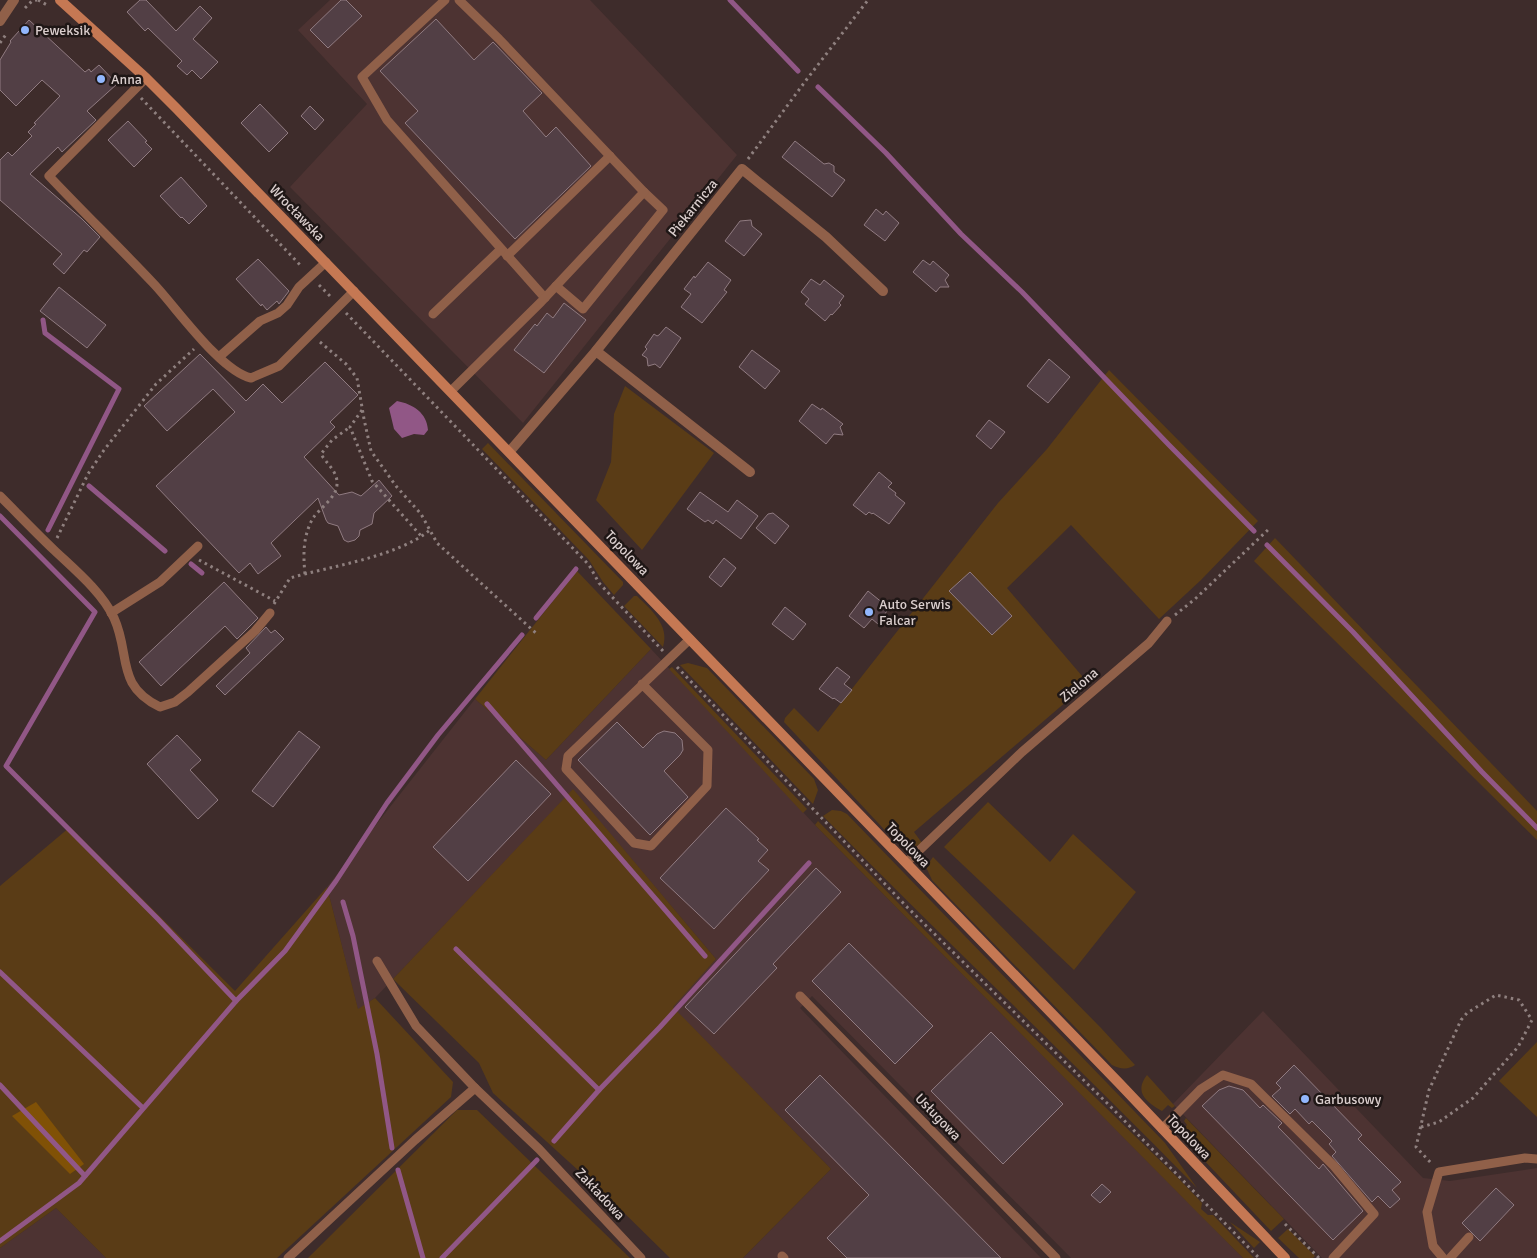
<svg xmlns="http://www.w3.org/2000/svg" width="1537" height="1258" viewBox="0 0 1537 1258" font-family="Signika,sans-serif">
	<style>
		.built { fill: #4d3332 }
		.green { fill: #5a3c16 }
		.forest { fill: #805106 }
		.water { fill: #915786 }
		.lines { fill: none; stroke-linecap: round; stroke-linejoin: round }
		.stream { stroke: #915786; stroke-width: 5 }
		.building { fill: #523f45; stroke: #907b81 }
		.path { stroke: #8f807f; stroke-width: 3; stroke-dasharray: 2.5 4; stroke-linecap: butt }
		.service { stroke: #906049; stroke-width: 9 }
		.minor { stroke: #906049; stroke-width: 10 }
		.tertiary { stroke: #906049; stroke-width: 10 }
		.secondary { stroke: #c57853; stroke-width: 10 }
		.poi-dot { fill: #92b7fd; stroke: #1f1716; stroke-width: 2 }
		.labels { text-anchor: middle; dominant-baseline: central; stroke-width: 5; stroke-linejoin: round; paint-order: stroke }
		.poi-label { font-size: 14px; fill: #dacecd; stroke: #1f1716; text-anchor: start }
		.street-label { font-size: 14px; fill: #dacecd; stroke: #1f1716 }
	</style>
	<rect width="100%" height="100%" fill="#3e2c2b"/>
	<g class="built">
		<path d="M330,0h260l147,155 -214,268 -233,-236 77,-83 -69,-74z"/>
		<path d="M651,649l164,176 428,433h-172l-259,-262 -12,12 241,250h-298l88,-89 -159,-162 44,-48 -143,-169 -198,208 -17,12 -31,-123 148,-188 71,61z"/>
		<path d="M1263,1011l160,167 27,3 87,-13v90h-215l-149,-154z"/>
		<path d="M56,1208l50,50h-106v-10z"/>
	</g>
	<g class="green">
		<path d="M1109,370l149,151 -57,59 -42,39 -88,-94 -64,63 81,95 -174,149 8,11c-10,7 -17,4 -28,-3l-110,-118 1,-4 9,-10 24,24 180,-229 49,-54z"/>
		<path d="M625,386l89,67 -72,97 -46,-50 15,-38 3,-48z"/>
		<path d="M488,443l135,139v3l-9,10 -11,-13 -14,-22 -107,-111z"/>
		<path d="M1275,538l262,273v29l-283,-279z"/>
		<path d="M577,571l74,78 -105,111 -71,-61z"/>
		<path d="M634,596h3c14,14 33,29 26,51l-39,-41z"/>
		<path d="M688,663l19,5 107,111 4,11 -5,14 -133,-139z"/>
		<path d="M672,667l135,142 -4,4 -134,-144z"/>
		<path d="M573,789l143,170 -43,48 158,162 -88,89h-73l-58,-57 -119,-108 -14,-30 -86,-84z"/>
		<path d="M988,802l62,60 23,-28 63,58 -62,78 -130,-123z"/>
		<path d="M832,810l9,1 6,3 318,329 32,45c-123,-126 -251,-246 -374,-372z"/>
		<path d="M818,821l135,138 226,220 23,24 -1,6 7,6h5l41,43h-11l-50,-50 -378,-383z"/>
		<path d="M70,827l165,164 92,-104 31,122 17,-11 78,84 -2,15 -174,161h-171l-50,-50 -56,40v-362z"/>
		<path d="M933,857l168,171 34,37c-7,5 -15,4 -23,0l-180,-185 -6,-13z"/>
		<path d="M1537,1042v75l-38,-36z"/>
		<path d="M1147,1075l26,29 2,2 -3,2 -4,-3 -6,6c-14,-8 -29,-18 -15,-36z"/>
		<path d="M457,1110h20l153,148h-322z"/>
		<path d="M1186,1118l98,101 -13,12 -88,-93 -1,-7 5,-6 -3,-4z"/>
		<path d="M1230,1222l30,20 -6,6z"/>
		<path d="M1288,1229l27,27 -2,2h-14l-21,-20z"/>
	</g>
	<path class="forest" d="M36,1102l48,62 -14,10 -58,-58z"/>
	<path class="water" d="M397,401c16,3 30,12 31,29l-4,5 -10,-1 -12,4 -8,-9 -5,-21z"/>
	<g class="lines">
		<g class="stream">
			<path d="M730,0l68,71"/>
			<path d="M818,87l68,66 75,81 61,58 147,153 85,86"/>
			<path d="M43,320l2,13 74,56 -71,141"/>
			<path d="M89,486l76,65"/>
			<path d="M0,516l95,96 -89,154 152,153 78,82 -157,182 -79,58"/>
			<path d="M1267,545l86,87 129,140 55,56"/>
			<path d="M191,564l11,9"/>
			<path d="M536,618l40,-49"/>
			<path d="M487,704l218,252"/>
			<path d="M343,902l10,34 24,118 15,94"/>
			<path d="M456,949l143,141"/>
			<path d="M0,972l143,136"/>
			<path d="M236,1001l49,-50 51,-70 51,-78 51,-68 84,-100"/>
			<path d="M0,1085l85,91"/>
			<path d="M554,1141l45,-51 61,-63 149,-164"/>
			<path d="M398,1170l25,88"/>
			<path d="M442,1258l95,-98"/>
		</g>
	</g>
	<g class="building">
		<path d="M140,0h6l30,31 24,-25 12,12 -19,21 25,23 -17,17 -9,-9 -5,5 -10,-9 5,-5 -34,-33 -3,3 -18,-19z"/>
		<path d="M341,0h5l16,16 -34,32 -18,-18z"/>
		<path d="M436,19l38,41 19,-18 49,51 -19,18 23,26 10,-10 35,39 -76,73 -110,-116 13,-12 -38,-40z"/>
		<path d="M29,20l56,52 4,-3 2,3 8,-7 18,19 -30,27 9,9 -34,32 -4,-5 -28,27 52,45 18,18 -13,15 -3,-2 -20,24 -11,-10 9,-10 -62,-54v-40l8,-8 4,4 20,-20 -4,-4 8,-8 -2,-1 26,-27 -18,-16 -26,26 -16,-16v-30l11,-18 -1,-1z"/>
		<path d="M260,104l28,29 -19,19 -28,-29z"/>
		<path d="M310,106l14,14 -9,10 -14,-14z"/>
		<path d="M128,121l19,20 -2,1 7,7 -18,18 -26,-27z"/>
		<path d="M795,141l29,23 5,-1 5,3v6l11,8 -13,17 -50,-40z"/>
		<path d="M181,177l26,29 -18,18 -7,-7 -1,1 -21,-22z"/>
		<path d="M876,209l7,6 3,-4 13,12 -14,18 -21,-16z"/>
		<path d="M751,220l1,6 10,8 -18,22 -19,-15 15,-20z"/>
		<path d="M258,259l31,32 -10,13 -2,-3 -10,9 -5,-6 -1,2 -25,-27z"/>
		<path d="M923,260l7,5 3,-4 16,14 -4,5 4,7h-9l-4,5 -23,-20z"/>
		<path d="M708,262l23,18 -7,10 3,2 -25,31 -21,-16 10,-13 -7,-5 10,-13 1,2z"/>
		<path d="M811,279l9,6 4,-5 20,16 -5,7 2,2 -9,10 -1,-1 -6,7 -20,-17 4,-5 -8,-7z"/>
		<path d="M59,287l47,38 -19,23 -47,-37z"/>
		<path d="M564,303l22,17 -42,53 -30,-23 21,-26 2,2 10,-13 6,5z"/>
		<path d="M666,327l15,11 -21,30 -5,-4 -7,2 -1,-8 -5,-3 5,-6 -2,-2 9,-13 3,2 2,-1z"/>
		<path d="M752,350l28,21 -15,18 -26,-22z"/>
		<path d="M200,354l46,47 17,-17 19,19 43,-41 33,33 -28,27 5,5 -31,30 35,38 13,-3 9,4 18,-16 13,16 -18,17 -2,11 -12,6 -1,6 -4,4 -7,2 -4,-2 -6,-14 -10,-3 -2,-3 -8,-22 -47,45 10,13 -23,18 -8,-11 -11,10 -83,-87 79,-74 -22,-23 -46,42 -23,-25z"/>
		<path d="M1049,359l21,18 -22,26 -21,-17z"/>
		<path d="M812,404l9,6 1,-2 21,16 -3,3 3,8 -9,-1 -8,10 -27,-23z"/>
		<path d="M989,420l16,12 -14,17 -15,-13z"/>
		<path d="M879,472l13,11 -4,4 8,6 -1,2 10,8 -16,21 -16,-11 -1,1 -3,-2 -3,3 -13,-10z"/>
		<path d="M700,492l28,20 9,-12 21,16 -17,23 -25,-19 -3,4 -5,-4 -3,2 -18,-13z"/>
		<path d="M773,513l16,13 -14,18 -19,-16 12,-14z"/>
		<path d="M724,558l12,10 -15,19 -12,-10z"/>
		<path d="M970,572l42,44 -20,19 -43,-44z"/>
		<path d="M224,582l34,36 -21,21 -12,-13 -64,60 -22,-24z"/>
		<path d="M868,591l21,17 -11,16 -6,-5 -8,9 -15,-12z"/>
		<path d="M785,607l21,17 -13,16 -21,-16z"/>
		<path d="M266,627l5,6 4,-3 9,9 -59,56 -9,-9 34,-33 -4,-5z"/>
		<path d="M837,667l13,10 -6,7 8,6 -11,13 -7,-5 -1,1 -14,-10z"/>
		<path d="M617,722l26,26 14,-14 7,-3 11,2 7,7 1,10 -3,5 -16,16 24,26 -38,38 -72,-75z"/>
		<path d="M299,731l21,16 -47,60 -21,-16z"/>
		<path d="M177,735l24,25 -11,10 28,30 -20,19 -51,-55z"/>
		<path d="M516,760l35,34 -83,87 -35,-34z"/>
		<path d="M726,808l33,31 -2,1 11,10 -10,11 11,9 -55,59 -54,-51z"/>
		<path d="M816,868l25,24 -68,72 4,4 -63,66 -29,-27z"/>
		<path d="M849,943l84,83 -38,38 -83,-83z"/>
		<path d="M991,1032l72,72 -60,60 -72,-73z"/>
		<path d="M1294,1065l68,70 -4,4 43,43 -9,8 8,9 -10,9 -12,-12 -6,6 -40,-46 4,-4 -7,-8 3,-3 -20,-20 -3,3 -14,-15 -5,5 -18,-18 9,-8 -5,-5z"/>
		<path d="M820,1075l181,183h-154l-20,-20 42,-43 -84,-85z"/>
		<path d="M1229,1086l14,4 17,18 3,-3 19,18 -4,4 41,42 4,-5 40,47 -30,29 -131,-134 17,-16z"/>
		<path d="M1102,1184l9,8 -11,11 -9,-8z"/>
		<path d="M1496,1188l18,17 -34,36 -18,-18z"/>
	</g>
	<g class="lines">
		<g class="path">
			<path d="M38,0l11,6"/>
			<path d="M25,8l7,-7 5,-1"/>
			<path d="M0,43l7,-10"/>
			<path d="M141,98l161,169"/>
			<path d="M748,159l59,-80 61,-79"/>
			<path d="M319,285l13,13"/>
			<path d="M346,313l243,252 10,18 64,68"/>
			<path d="M320,342l26,22 11,14 7,41 7,32 25,35 25,28 16,29 101,92"/>
			<path d="M362,410l-12,17 22,54 50,56"/>
			<path d="M57,538l31,-64 16,-24 52,-66 38,-35"/>
			<path d="M199,560l76,41"/>
			<path d="M305,574c-2,-20 -2,-38 8,-56 7,-10 24,-21 24,-34 1,-12 -11,-21 -16,-30l11,-14 18,-13"/>
			<path d="M274,604l16,-26c41,-12 107,-21 140,-48"/>
			<path d="M1175,615l20,-16 75,-71"/>
			<path d="M677,667l230,240 202,198 150,153"/>
			<path d="M1421,1127l18,-5 34,-24 45,-51 14,-27 -13,-20 -23,-5 -29,18 -6,7 -32,70 -13,57 16,17"/>
			<path d="M1285,1224l34,34"/>
		</g>
		<g class="service">
			<path d="M445,0l-83,77 25,43 158,178"/>
			<path d="M146,78l-97,98c34,36 70,71 104,107 23,24 67,88 98,95l28,-12 75,-75"/>
			<path d="M507,256l103,-100"/>
			<path d="M556,286l27,23 80,-99 -19,-18"/>
			<path d="M433,314l68,-65"/>
			<path d="M219,357l41,-36 18,-8 9,-8 12,-18 27,-25"/>
			<path d="M451,391l90,-89 103,-110 -145,-153 -40,-39"/>
			<path d="M0,496c18,18 35,36 54,54 20,19 48,42 60,68 17,37 1,67 46,89l15,-5 13,-10 67,-61 15,-18"/>
			<path d="M111,613l49,-31 38,-36"/>
			<path d="M642,684l66,66 -1,36 -56,60 -17,-3 -68,-74 2,-13 122,-117"/>
			<path d="M906,863l116,-111 127,-109 18,-22"/>
			<path d="M377,961l39,65 59,62"/>
			<path d="M800,996l256,262"/>
			<path d="M1162,1129l39,-40 22,-14 28,9 83,82 40,48 -41,44"/>
			<path d="M782,1256l2,2"/>
			<path d="M288,1258l127,-118 60,-52 64,61 102,109"/>
			<path d="M1443,1258l-10,-12 -6,-34 12,-40 86,-14 12,1"/>
			<path d="M1450,1258l19,-21"/>
		</g>
		<g class="minor">
			<path d="M596,351l154,121"/>
			<path d="M510,451l86,-100 146,-182 84,68 57,54"/>
		</g>
		<path class="tertiary" d="M0,21l14,-21"/>
		<path class="secondary" d="M60,0l86,78 30,30 943,975 166,175"/>
	</g>
	<g class="poi-dot">
		<circle cx="25" cy="30" r="5"/>
		<circle cx="101" cy="79" r="5"/>
		<circle cx="869" cy="612" r="5"/>
		<circle cx="1305" cy="1099" r="5"/>
	</g>
	<g class="labels">
		<g class="poi-label">
			<text x="35" y="30">Peweksik</text>
			<text x="111" y="79">Anna</text>
			<text x="879" y="604">Auto Serwis<tspan x="879" dy="16">Falcar</tspan></text>
			<text x="1315" y="1099">Garbusowy</text>
		</g>
		<g class="street-label">
			<text transform="translate(693 208) rotate(-51)">Piekarnicza</text>
			<text transform="translate(297 213) rotate(46)">Wrocławska</text>
			<text transform="translate(627 553) rotate(46)">Topolowa</text>
			<text transform="translate(1079 685) rotate(-40)">Zielona</text>
			<text transform="translate(908 845) rotate(46)">Topolowa</text>
			<text transform="translate(938 1117) rotate(46)">Usługowa</text>
			<text transform="translate(1189 1137) rotate(46)">Topolowa</text>
			<text transform="translate(600 1194) rotate(47)">Zakładowa</text>
		</g>
	</g>
</svg>
